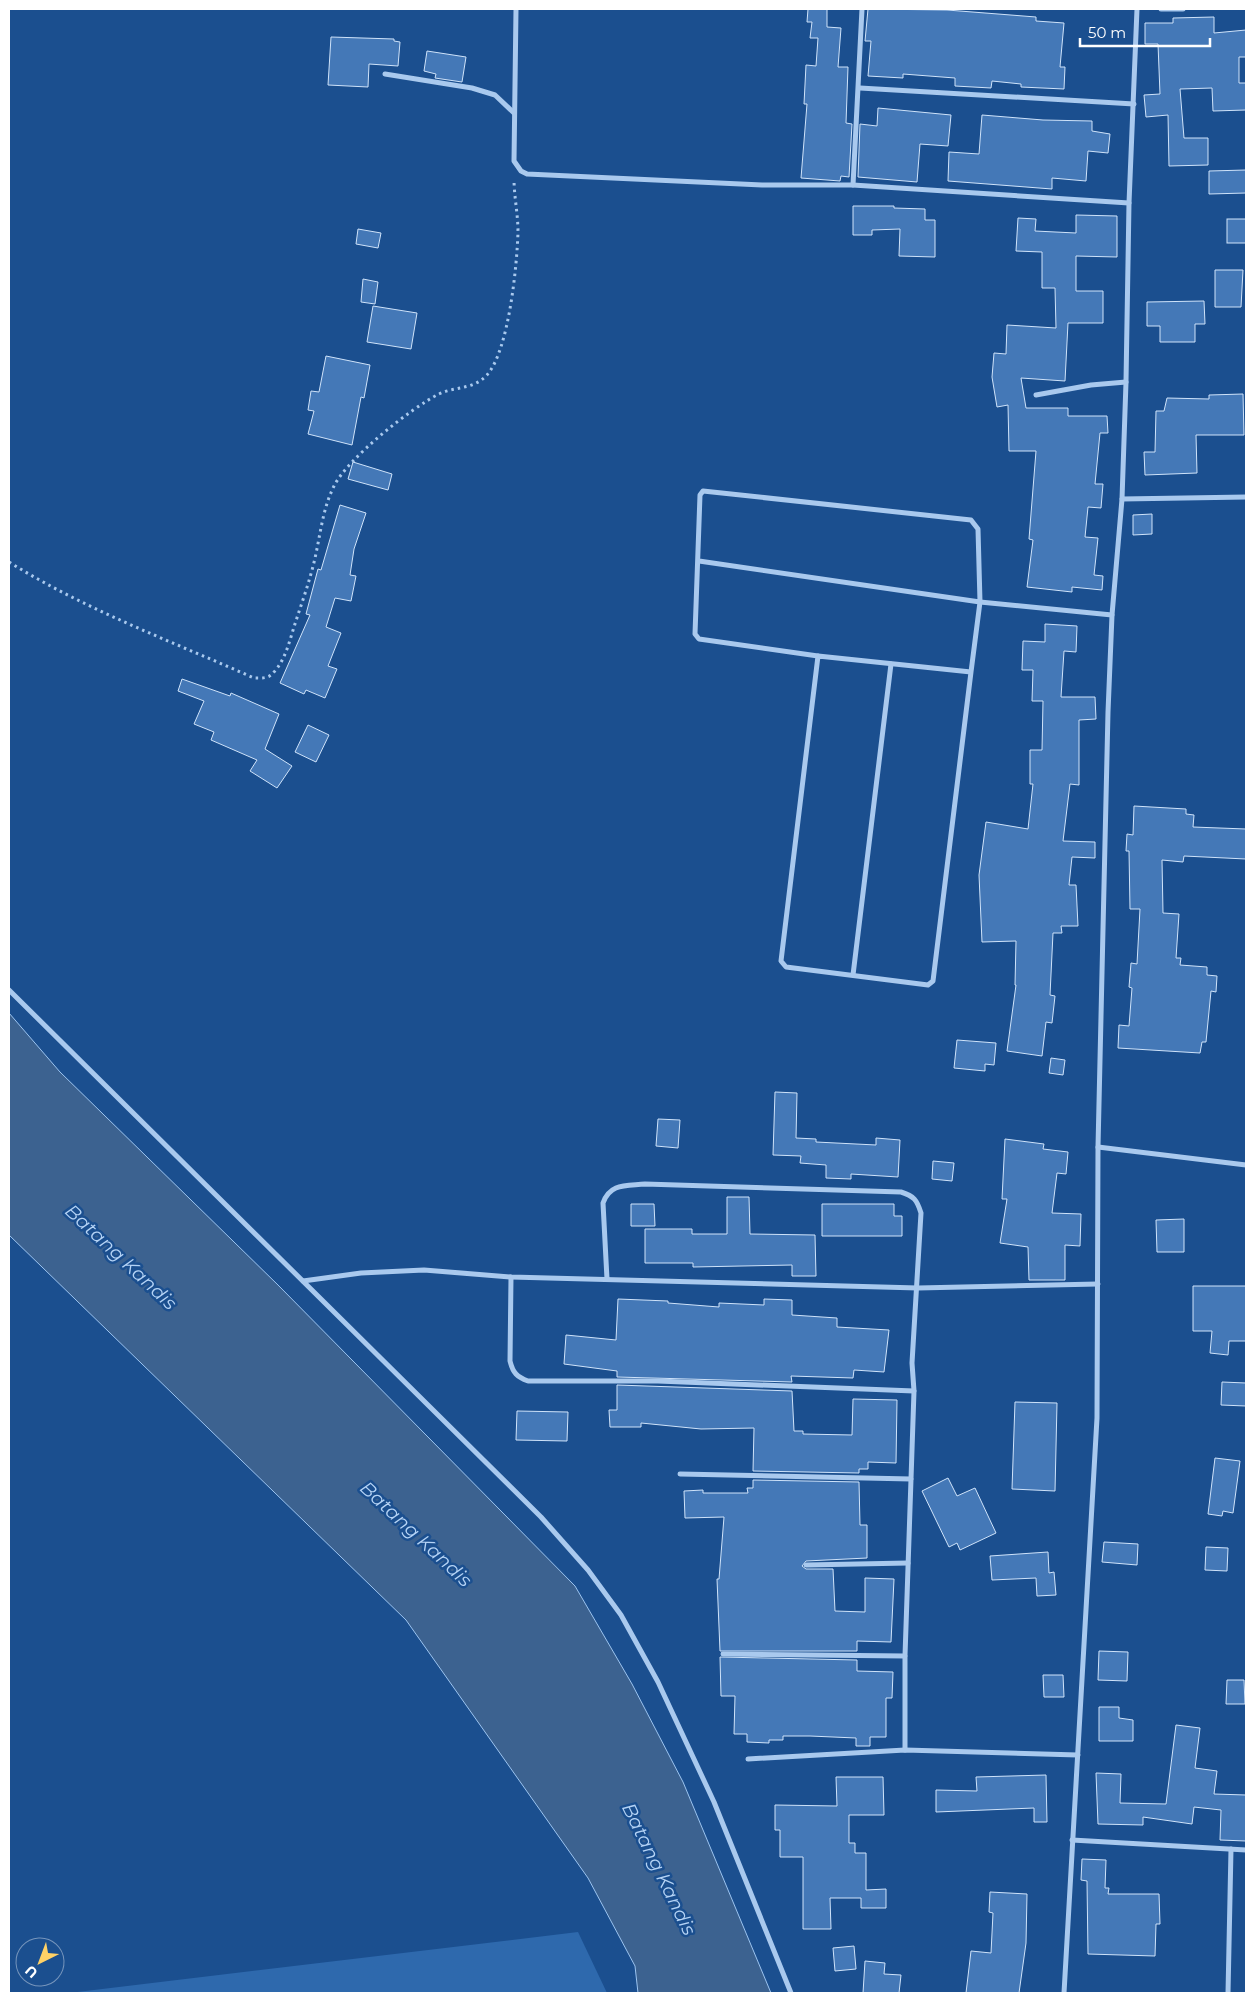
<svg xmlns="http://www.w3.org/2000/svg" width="1255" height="2002" viewBox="0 0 1255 2002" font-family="Montserrat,sans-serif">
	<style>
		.green { fill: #2e69ad }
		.water { fill: #3c6290; stroke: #9cc4f0 }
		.building { fill: #4478b7; stroke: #cfe3fa }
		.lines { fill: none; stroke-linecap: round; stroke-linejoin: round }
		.path { stroke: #a9c9ee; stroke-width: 3; stroke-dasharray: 2.5 4; stroke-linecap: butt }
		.minor { stroke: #a9c9ee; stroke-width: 5 }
		.labels { text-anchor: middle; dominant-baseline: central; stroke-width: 5; stroke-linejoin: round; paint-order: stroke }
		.water-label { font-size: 19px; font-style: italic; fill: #b5d3f5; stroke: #1b4f8f }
	</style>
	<rect width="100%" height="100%" fill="#1b4f8f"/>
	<path class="green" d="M578,1932l29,61h-538z"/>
	<path class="water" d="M9,1013l51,59 218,213 297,301 57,98 51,98 88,211h-133l-3,-27 -47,-88 -182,-258 -397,-385z"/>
	<g class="building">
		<path d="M808,9h19v18l14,1 -3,39h10l-2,56 6,1 -3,53 -8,-1 -1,5 -39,-3 6,-74h-3l2,-39 10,1 2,-28h-8l2,-16h-5z"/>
		<path d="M868,9l79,1 89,7v4l28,2 -4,44h5l-1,22 -43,-2v-3l-29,-3 -1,7 -36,-2v-8l-52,-4v4l-35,-2 3,-35h-6z"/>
		<path d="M1214,17v16l32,-3v27h-7v26h7v27l-33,1 -1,-23 -32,1 4,49h24v27l-39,1 -1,-51 -22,2 -2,-22 16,-1 -2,-50h-13v-21h28v-5z"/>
		<path d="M331,37l63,2v2l6,1 -2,24 -29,-2 -1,23 -40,-2z"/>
		<path d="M427,51l39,6 -4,25 -27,-4 1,-4 -12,-3z"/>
		<path d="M878,108l73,7 -3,31 -28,-2 -3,38 -59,-5 2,-53 17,2z"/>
		<path d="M982,115l61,5 49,1v10l18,3 -2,19 -20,-2 -2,30 -34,-3v11l-104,-8 1,-29 30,2z"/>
		<path d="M1246,170v23l-37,1v-23z"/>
		<path d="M853,206h41v2l31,1v11h10v37l-36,-1 1,-27 -28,1v5h-19z"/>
		<path d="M1076,215l41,1v41l-41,-1v35h27v32h-35l-3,58 -44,-3 5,30h42v8h39l1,17h-8l-5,51h8l-2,24 -13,-1 -3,30 13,1 -4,37 9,1 -1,14 -30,-3v5l-45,-5 6,-47 -4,-1 7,-88h-27l-1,-46 -11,2 -5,-30 2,-24 12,1 1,-29 49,3 -1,-40h-13v-36l-26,-1 2,-33 18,1 -1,12 41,2z"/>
		<rect x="1227" y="219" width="19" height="24"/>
		<path d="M358,229l23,4 -3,15 -22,-4z"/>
		<path d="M1215,270h28l-2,37h-26z"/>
		<path d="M363,279l15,3 -3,22 -14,-2z"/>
		<path d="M1204,301l1,23h-10v18h-35v-16h-13v-24z"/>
		<path d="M373,306l44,7 -6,36 -44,-7z"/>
		<path d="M326,356l44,9 -6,33 -3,-1 -9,48 -44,-11 6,-23 -6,-1 3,-19 8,1z"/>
		<path d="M1243,394l1,41h-48l1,38 -52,2 -1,-23h11l1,-41h8l3,-13 42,1v-4z"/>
		<path d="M353,462l39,12 -4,16 -40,-11z"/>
		<path d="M340,505l26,8 -12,36 -4,26 6,1 -5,25 -16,-3 -9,29 15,6 -13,33 9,3 -12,29 -19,-8 -2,4 -24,-11 30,-68 -4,-1 12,-45 3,1z"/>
		<path d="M1152,514v20l-19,1v-20z"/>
		<path d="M1045,624l32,2 -1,26 -12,-1 -3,46h34l1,22 -17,1v65l-9,-1 -7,57 32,1v16l-23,-1 -3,28h7l2,41h-17l1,7h-9l-3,62 5,1 -3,27 -6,-1 -4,34 -35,-5 9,-66h-1l1,-44 -34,1 -3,-67 7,-53 42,7 5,-45h-3v-34h12l1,-49h-11l1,-31h-11l1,-29 22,1z"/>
		<path d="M182,679l48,17 1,-3 48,21 -14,35 27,17 -15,22 -27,-17 7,-11 -46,-20 3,-8 -20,-8 10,-23 -26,-10z"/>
		<path d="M308,725l21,10 -13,27 -21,-10z"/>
		<path d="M1134,806l52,3v5l8,1 -1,12 53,2v30l-62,-3 -1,6 -21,-2 1,53 16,1 -3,44h5l-1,7 27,2v8l10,1 -1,16 -5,-1 -5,51h-4l-2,11 -82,-5 1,-23 10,1 3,-38 -3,-1 2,-24 6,1 3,-55h-10l-1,-58h-3l1,-17 6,1z"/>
		<path d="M957,1040l39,3 -2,22 -9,-1v7l-31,-3z"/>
		<path d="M1051,1058l14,2 -2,15 -14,-2z"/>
		<path d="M775,1092l22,1 -1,45 20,1v3l60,3v-7l24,2 -2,37 -47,-3v5l-25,-1v-13l-26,-2 1,-7 -28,-1z"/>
		<path d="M658,1119l22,1 -2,28 -22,-2z"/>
		<path d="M1005,1139l39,5 -1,5 25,3 -2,22 -9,-1 -5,40 29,1 -1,32 -15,-1v35h-36l-1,-33 -28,-4 7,-44h-5z"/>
		<path d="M933,1161l21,2 -2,18 -20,-2z"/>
		<path d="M727,1197h22l1,37 65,1 1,41h-24v-11l-99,2v-4h-48v-34h47v5h35z"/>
		<path d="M631,1204h23l1,22h-24z"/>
		<path d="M822,1204h72v12h8v20h-80z"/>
		<path d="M1184,1219v33h-27l-1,-32z"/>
		<path d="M1193,1286h53v55h-17l-1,14 -18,-2 2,-22h-19z"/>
		<path d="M618,1299l50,2v2l51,4v-4l45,2v-6l28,1v15l45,3v9l52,3 -5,42 -30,-2 -1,8 -62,-2 1,6 -175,-5v-6l-53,-7 2,-29 50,5z"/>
		<path d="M1222,1382l24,1v23l-25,-1z"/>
		<path d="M617,1385l175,6 2,40h9v3l49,1 1,-36 44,1 -1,63 -28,-1v7h-9v4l-106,-2 1,-43 -53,1 -60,-6v4h-31l-1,-17h8z"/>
		<path d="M1015,1402l42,1 -2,88 -43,-2z"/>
		<path d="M517,1411l51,1 -1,29 -51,-1z"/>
		<path d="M1215,1458l25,3 -7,52 -10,-2 -1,5 -14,-2z"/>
		<path d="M948,1478l9,18 18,-8 21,45 -36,17 -3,-7 -8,4 -27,-56z"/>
		<path d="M753,1480l106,2 1,43h7v33l-61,3 -4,5 4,3h27l2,42 30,1v-34l29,1 -3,63 -34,-1v10h-137l-3,-72h2l5,-62 -39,1 -1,-27 19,-1v3h45l-1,-5h6z"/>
		<path d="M1104,1542l34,2 -1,21 -35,-3z"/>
		<path d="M1206,1547l22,1 -1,23 -22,-1z"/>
		<path d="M1048,1552l1,21 5,-1 2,23 -19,1 -1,-18 -44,2 -2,-24z"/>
		<path d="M1099,1651l29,1 -1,29 -29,-1z"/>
		<path d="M720,1657l137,3v11l36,1 -1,26h-6v39h-16v9h-14v-8l-46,-2h-27v4h-14v3l-22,-1v-8h-13l1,-38h-14z"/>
		<path d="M1043,1675h20l1,22h-20z"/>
		<path d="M1227,1680h17l1,24h-19z"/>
		<path d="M1099,1707h20v11l14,2v21h-34z"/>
		<path d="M1176,1725l24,3 -5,40 22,3 -3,23 32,1v46l-26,-1 1,-30 -27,-3 -2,17 -49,-7v8l-45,-1 -2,-51 25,1 -1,29 46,1z"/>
		<path d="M1046,1775l1,47h-13v-14l-98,4v-22l41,1 -1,-14z"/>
		<path d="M836,1777h47l1,38h-35v28h6v10h11v37l20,-1v19h-25v-10h-31l1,31h-28v-72h-23v-27h-5v-25l62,1z"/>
		<path d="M1082,1859l24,1 -1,28h4l-1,6h51l1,30h-4l-1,32 -67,-2 -1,-73 -6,-1z"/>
		<path d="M990,1892l37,2 -1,49 -7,50h-53l5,-42 20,2 2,-40 -4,-1z"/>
		<path d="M854,1946l2,23 -21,2 -2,-23z"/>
		<path d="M865,1961l20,2 -1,11 17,1 -2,18h-36z"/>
	</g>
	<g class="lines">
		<path class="path" d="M9,562c77,48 162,79 245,116 7,0 15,1 20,-6 11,-12 15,-29 20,-45 6,-19 13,-38 18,-57 8,-28 9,-58 22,-84 14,-28 77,-78 105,-92 17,-8 34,-4 48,-19 22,-25 30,-110 31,-143 0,-18 -4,-36 -4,-53"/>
		<g class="minor">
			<path d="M516,9l-2,152 7,10 6,3 235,11h91l276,18"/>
			<path d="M1137,9l-8,194 -3,179 -4,117 124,-2"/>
			<path d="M1161,9h22"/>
			<path d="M385,74l87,14 23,7 19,18"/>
			<path d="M860,88l274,16"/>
			<path d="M853,185l9,-176"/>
			<path d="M1036,395l55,-10 35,-3"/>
			<path d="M699,561l281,41 -2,-73 -7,-9 -268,-29 -3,4 -5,139 4,5 119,17"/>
			<path d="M971,672l-38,309 -5,4 -142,-18 -5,-6 37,-305 153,16 9,-70 132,13"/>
			<path d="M853,975l38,-311"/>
			<path d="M9,990l532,527 47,53 33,45 37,67 56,120 77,191"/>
			<path d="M1098,1147l148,18"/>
			<path d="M511,1277l-1,84c3,12 7,16 18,20h130l256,10"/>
			<path d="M607,1279l-4,-76c7,-20 23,-17 42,-19l256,8c13,4 16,8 20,21l-9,150 2,28 -9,265v94"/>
			<path d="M303,1281l58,-8 63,-3 87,7 407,11 180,-4"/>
			<path d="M680,1474l231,5"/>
			<path d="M806,1565l102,-2"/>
			<path d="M723,1654l182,2"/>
			<path d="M748,1759l157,-9 173,5"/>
			<path d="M1072,1840l174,10"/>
			<path d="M1064,1993l33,-575 1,-271 10,-435 4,-97 10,-116"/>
			<path d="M1228,1993l3,-144"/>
		</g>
	</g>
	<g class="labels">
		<g class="water-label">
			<text transform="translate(121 1257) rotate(43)">Batang Kandis</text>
			<text transform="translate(416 1534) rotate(43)">Batang Kandis</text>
			<text transform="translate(659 1869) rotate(64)">Batang Kandis</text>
		</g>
	</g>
	<rect width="1255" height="2002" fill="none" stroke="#ffffff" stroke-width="20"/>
	<g transform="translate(40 1962) rotate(222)"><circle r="24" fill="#1b4f8f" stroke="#7695bc"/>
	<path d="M0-4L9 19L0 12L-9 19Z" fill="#ffd166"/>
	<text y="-8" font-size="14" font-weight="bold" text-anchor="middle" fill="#ffffff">U</text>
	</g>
	<path d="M1080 38v8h130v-8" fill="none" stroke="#ffffff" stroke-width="2.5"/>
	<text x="1088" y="38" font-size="15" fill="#ffffff" stroke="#1b4f8f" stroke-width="4" paint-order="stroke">50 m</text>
</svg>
